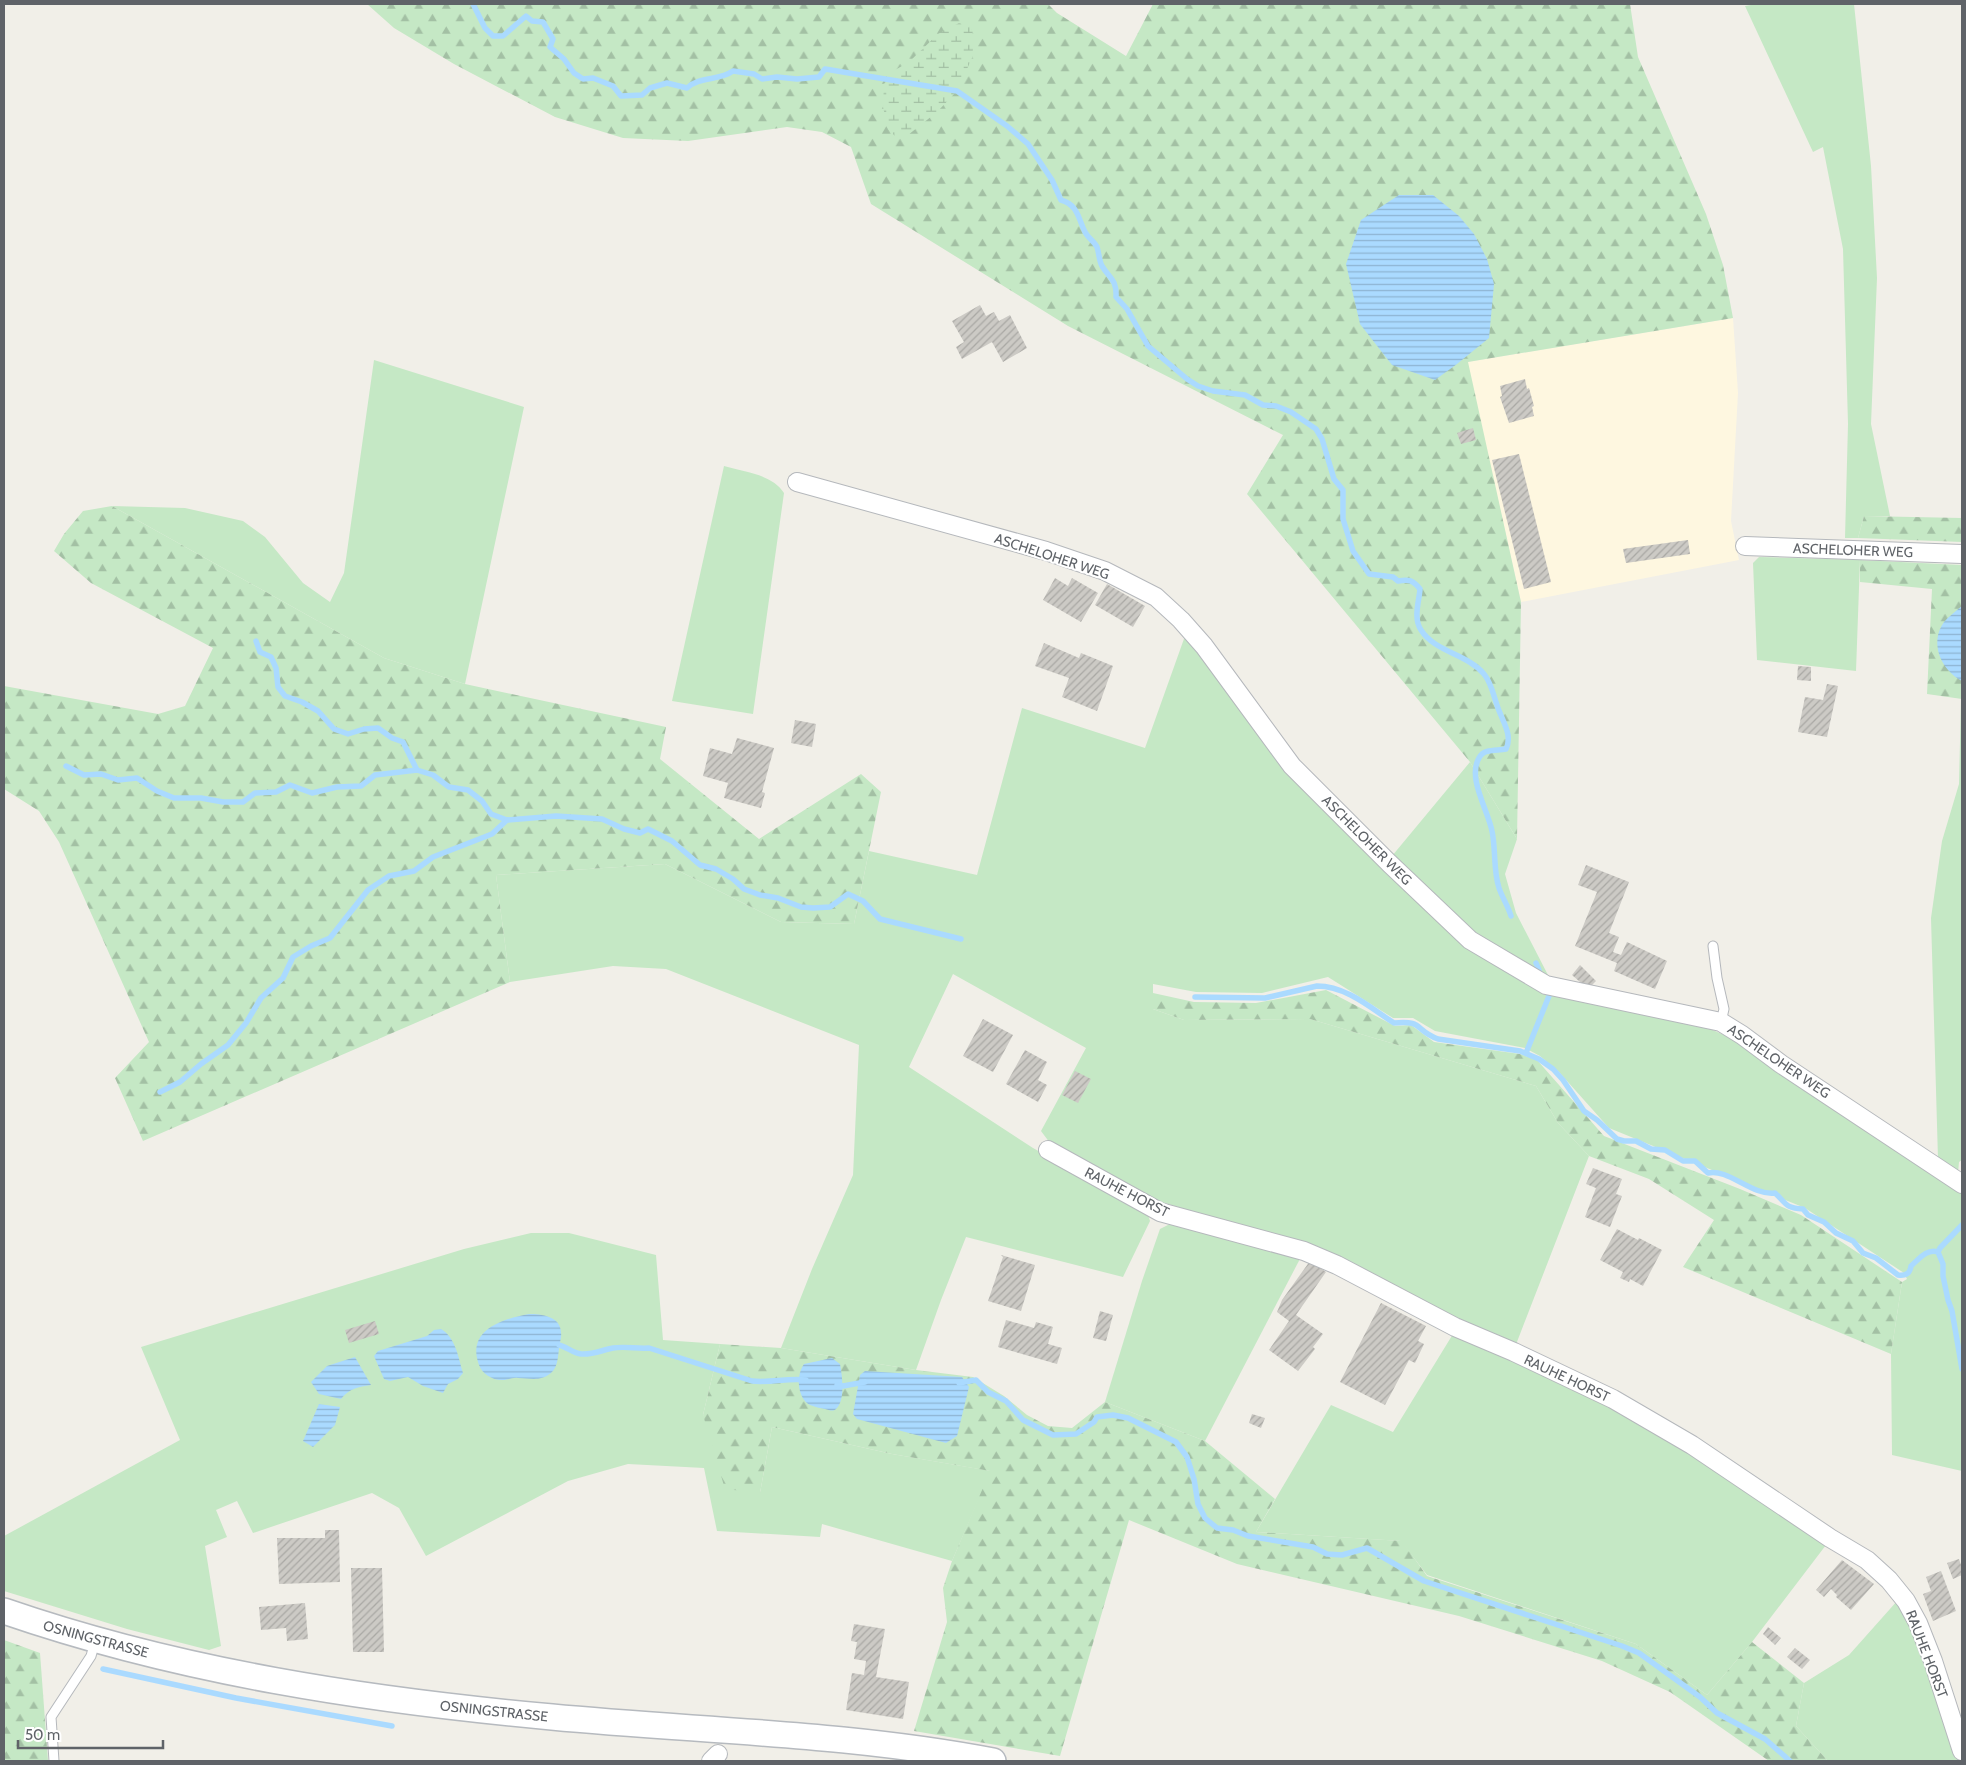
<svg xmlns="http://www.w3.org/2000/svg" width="1966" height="1765" viewBox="0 0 1966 1765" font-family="Cabin,sans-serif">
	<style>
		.commercial { fill: #fef7e0 }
		.grass { fill: #c5e8c5 }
		.forest { fill: url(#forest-firs) }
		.wetland { fill: url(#wetland-marsh) }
		.water { fill: url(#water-rules) }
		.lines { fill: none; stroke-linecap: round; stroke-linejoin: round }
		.stream { stroke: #aadaff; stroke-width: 5.5 }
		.building { fill: url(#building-hatch) }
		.lane-casing { stroke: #b5b8bc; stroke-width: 11 }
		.street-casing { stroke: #b5b8bc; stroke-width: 20 }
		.secondary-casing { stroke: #b6babf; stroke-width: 28 }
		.lane { stroke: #fff; stroke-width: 9 }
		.street { stroke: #fff; stroke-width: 18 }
		.secondary { stroke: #fff; stroke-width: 25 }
		.labels { text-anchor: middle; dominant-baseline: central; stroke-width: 4; stroke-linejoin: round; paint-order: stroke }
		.street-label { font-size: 14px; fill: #5f6368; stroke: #fff }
	</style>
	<defs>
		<pattern id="forest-firs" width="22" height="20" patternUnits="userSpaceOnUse" patternTransform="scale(1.25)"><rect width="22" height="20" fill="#c5e8c5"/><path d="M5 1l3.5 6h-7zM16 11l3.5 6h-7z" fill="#a3c0a4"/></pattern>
		<pattern id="wetland-marsh" width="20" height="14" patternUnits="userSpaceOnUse" patternTransform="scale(1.25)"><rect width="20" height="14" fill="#c5e8c5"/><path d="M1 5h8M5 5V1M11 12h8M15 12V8" fill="none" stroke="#a3c0a4"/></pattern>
		<pattern id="water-rules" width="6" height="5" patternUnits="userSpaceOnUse" patternTransform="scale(1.25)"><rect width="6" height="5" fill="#aadaff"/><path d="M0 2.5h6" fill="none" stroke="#8eb4d2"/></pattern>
		<pattern id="building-hatch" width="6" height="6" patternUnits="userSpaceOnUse" patternTransform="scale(1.25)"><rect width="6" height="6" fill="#cccac5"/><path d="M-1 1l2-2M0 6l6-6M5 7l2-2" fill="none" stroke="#a9a8a4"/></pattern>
	</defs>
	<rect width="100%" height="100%" fill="#f1efe8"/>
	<path class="commercial" d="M1733,318l5,75 -7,128 8,39 -218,42 -54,-240z"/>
	<g class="grass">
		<path d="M1757,4h97l17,162 6,112 -6,146 19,92h-26l-6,22h-13l3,-114 -5,-175 -20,-102 -10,5 -68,-146z"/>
		<path d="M374,360l150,47 -59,277 -81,-26 -272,-152 73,2 58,13 22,16 38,46 27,19 14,-29z"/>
		<path d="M724,466c20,6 48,8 60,27l-31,221 -81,-13z"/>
		<path d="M1759,557l101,3 -4,111 -99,-11 -4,-97z"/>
		<path d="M1185,636l200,232 156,123 158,33 41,18 222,150v279l-70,-16 -1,-101 11,-72 5,-3 -3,-6 -99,-65 -196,-80 -50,-56 -19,-16 -15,-8 -90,-17 -22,-13h-20l-65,-41 -66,16 -66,-1 -43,-8v25l31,11 126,-1 226,67 22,37 31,33 -74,191 -208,-101 -165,-50 -92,-53 -9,-12 45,-83 -133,-74 -44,93 124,81 114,64 3,9 -27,56 -157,-40 -25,63 -25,70 -135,-22 31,-79 41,-94 6,-130 -193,-76 -53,-3 -103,16 -14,-107 169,-11 116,58 73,2 15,-73 108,24 45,-167 123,40z"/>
		<path d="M1961,699l1,461 -3,2 -1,11 -20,-14 -7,-241 11,-77 17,-57z"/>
		<path d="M1470,762l47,77 -12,35 11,39 33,64 -75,-44 -82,-77z"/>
		<path d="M1174,1222l128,33 -97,186 -100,-39 37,-121 18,-52z"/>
		<path d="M531,1233h38l87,22 7,85 57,4 -17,71 57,78 12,-66 120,27 99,17 -39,90 -130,-37 -2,13 -103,-6 -13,-63 -76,-4 -60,17 -142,75 -27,-48 -27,-15 -119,40 -16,-32 -21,9 11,27 -22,9 16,100 -12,4 -82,-21 -123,-38v-55l176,-96 -39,-93 323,-98z"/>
		<path d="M1453,1334l156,70 82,47 135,94 -74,97 -45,53 -71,-51 -209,-69 -26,-34 -145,-9 75,-127 62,27z"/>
		<path d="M1898,1600l20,40 41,121h-131l-32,-35 8,-43 45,-28z"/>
	</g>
	<g class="forest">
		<path d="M367,4h681l9,9 69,43 27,-52h477l8,53 68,157 17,51 10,53 -265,44 53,240 -4,237 -47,-77 -223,-268 36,-59 -215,-109 -197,-122 -20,-57 -29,-15 -35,-5 -99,14 -65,-3 -68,-21 -101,-53 -60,-36z"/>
		<path d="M112,506l272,152 81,26 201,43 -6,32 99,80 102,-65 20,18 -27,132 -73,-2 -116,-58 -169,11 14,107 -367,159 -28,-63 34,-36 -90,-200 -20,-31 -35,-22v-103l154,28 27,-8 28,-58 -122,-65 -37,-32 10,-17 19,-23z"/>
		<path d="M1864,516l98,2v24l-104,-4z"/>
		<path d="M1860,560l102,5v134l-35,-5 5,-105 -72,-7z"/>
		<path d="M1326,990l69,36 16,-1 23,17 86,12 17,6 67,76 136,53 61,26 101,67 -11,72 -208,-87 31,-47 -65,-41 -60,-23 -31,-33 -22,-37 -226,-67 -126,1 -31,-11v-16l41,9 62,1z"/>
		<path d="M720,1344l61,4 135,22 57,7 31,19 23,19 21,11 24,2 33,-26 100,39 70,58 -19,33 146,9 25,35 209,68 71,51 45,-53 52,41 -8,43 32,35h-59l-99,-69 -68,-31 -143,-45 -222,-52 -108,-44 -69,236 -146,-25 33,-109 -4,-34 9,-27 38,-90 -98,-17 -120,-27 -12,66 -35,-4 -22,-74z"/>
		<path d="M4,1640l36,13 8,108h-44z"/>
	</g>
	<path class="wetland" d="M959,23l12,4 3,12 -2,19 -15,33 -20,21 -29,23 -13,1 -7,-7 -5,-22 1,-23 11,-14 14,-8 29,-28z"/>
	<g class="water">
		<path d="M1399,195h34l26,21 15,18 13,25 7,25 -5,54 -32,26 -22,16 -43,-15 -32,-41 -14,-60 15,-44z"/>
		<path d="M1962,606v75c-21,-11 -33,-38 -18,-59 5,-6 12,-11 18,-16z"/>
		<path d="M529,1314c12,0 32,2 32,19 1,5 -2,10 -2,15 -1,8 -1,19 -8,25 -11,9 -21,5 -33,5 -5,-1 -10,2 -15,2 -9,1 -21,-6 -24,-15 -13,-35 23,-46 50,-51z"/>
		<path d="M441,1329c15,9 17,28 22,44l-5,6 -10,5 -5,9 -20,-7 -15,-9 -18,4 -6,-2 -10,-23 4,-5 49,-15 7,-6z"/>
		<path d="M355,1357l16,28c-13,2 -21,3 -30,14l-22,-5 -8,-12 16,-16z"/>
		<path d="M832,1358l8,6c2,11 6,36 -4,45 -3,3 -7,1 -11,0 -5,-1 -10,-2 -15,-4 -13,-7 -14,-30 -6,-41z"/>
		<path d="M865,1371l97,6 7,10 -12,49 -11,7 -89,-24 -4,-5 7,-39z"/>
		<path d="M319,1404l21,3 -5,18 -22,22 -10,-6z"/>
	</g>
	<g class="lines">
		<g class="stream">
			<path d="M473,4l12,24 8,8h10l23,-20 6,5 11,1 10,17 -3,8 14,12 10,14 9,6 10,-1 20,8 8,10 21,-1 8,-7 17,-5 20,5c13,-12 32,-7 46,-17l21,3 8,5 15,-2 20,2 22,-2 6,-8 132,22 50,35 21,18 24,36 9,20c17,5 17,18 24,32 3,6 9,9 12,15 2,6 2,14 5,19 8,13 15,14 14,31l11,12 21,37 39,33 11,7 15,5 32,4 18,10 13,1 15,6 25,17 6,10 12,40 9,11v29l10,32 16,23 24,3 5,4c11,-2 15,-1 22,8 -1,13 -7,29 1,41 14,22 46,24 63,44 9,11 10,26 16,39 5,12 12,24 6,36 -9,2 -22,-1 -27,9 -12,20 9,52 13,73 4,18 1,39 7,57 3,9 9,18 12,28"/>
			<path d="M256,641l4,11 11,5 5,11 2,19 7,9 17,6 16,9 16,18 14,5 16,-5 14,-1 14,10 11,4 14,28"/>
			<path d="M66,766l18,9 17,-1 17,6 19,-2 20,13 17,7h27l22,4h20l12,-9 21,-1 14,-7 22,8 25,-6 24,-1 14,-11 42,-5 16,5 16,12 19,3 14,11 9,13 16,6 49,-4 46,3 22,10 16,4 8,-4 24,12 28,24 16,4 17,10 11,10 16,6 18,3 23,9 12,1 17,-1 18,-13 15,7 17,18 81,20"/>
			<path d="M1536,963l3,7"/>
			<path d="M1195,997l70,1 52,-12c29,0 54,22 77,37 30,-3 20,7 44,16l82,12 19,8 14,10 10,11 21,31 13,9 20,19 7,2h12l15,8 14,1 18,11h12l13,12c20,-5 44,23 67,20 12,11 10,15 28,16l5,6 16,7 12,11 17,8 10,12 13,5 22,17c7,1 12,-1 13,-9 8,-7 16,-18 27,-14l5,12v12l5,24 4,11 10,58"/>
			<path d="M1526,1053l23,-57"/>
			<path d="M160,1092l20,-10 21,-18 27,-19 18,-22 15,-25 22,-20 10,-21 18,-11 19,-8 38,-48 21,-14 25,-5 19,-14 59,-23 15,-14"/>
			<path d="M1938,1252l2,-4 22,-23"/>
			<path d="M559,1345c8,2 14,8 22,9 12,1 21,-4 32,-6 12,-2 24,1 36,0l103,33c18,2 35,-3 54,-1"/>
			<path d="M959,1383l17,-3 12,12 18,9 17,19 30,15 23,-1 18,-12 3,-5 16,-2 15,3 48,24 11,15 7,22 4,25 7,14 12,10 16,2 15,6 65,11 14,7 15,1 25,-7 57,33 198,65 17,7 61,44 17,16 48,26 25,22"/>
			<path d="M837,1385l6,1 22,-4"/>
			<path d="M103,1669l133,29 156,28"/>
		</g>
	</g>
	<g class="building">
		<path d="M980,305l6,11 8,-4 5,9 11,-6 17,33 -24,14 -11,-20 -30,17 -6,-12 8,-5 -12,-21z"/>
		<path d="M1525,379l2,10 2,-1 5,18 -2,1 2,9 -25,7 -9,-26 2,-1 -2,-10z"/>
		<path d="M1473,428l3,12 -15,4 -4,-11z"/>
		<path d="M1519,454l32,128 -27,7 -32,-129z"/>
		<path d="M1688,540l2,14 -64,9 -3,-14z"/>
		<path d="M1055,578l13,8 4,-8 26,15 -17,29 -38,-22z"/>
		<path d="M1107,584l38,22 -12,21 -38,-22z"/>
		<path d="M1044,643l35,15 2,-5 32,13 -16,45 -35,-14 7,-19 -34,-12z"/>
		<path d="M1798,666l13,1v14l-14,-1z"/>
		<path d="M1827,684l11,2 -11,51 -29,-5 7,-35 18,3z"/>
		<path d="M795,720l21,4 -4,23 -21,-4z"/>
		<path d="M737,738l37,10 -12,44 3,1 -4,15 -37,-10 4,-15 -25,-7 7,-28 22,6z"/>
		<path d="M1586,865l43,17 -20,51 10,4 -6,15 8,3 6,-13 40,19 -12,28 -41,-18 3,-8 -42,-17 22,-54 -19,-7z"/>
		<path d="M1580,965l16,16 -8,8 -16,-14z"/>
		<path d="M983,1019l30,16 -20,37 -30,-16z"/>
		<path d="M1025,1050l22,12 -9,18 9,5 -9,17 -32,-18z"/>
		<path d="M1075,1071l16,8 -13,24 -16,-8z"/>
		<path d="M1593,1168l29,11 -6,15 6,2 -12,31 -25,-10 11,-29 -10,-4z"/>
		<path d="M1617,1229l21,11 1,-2 23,12 -19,36 -13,-7 -1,3 -9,-4 3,-6 -23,-12z"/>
		<path d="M1001,1255l34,10 -14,46 -33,-10 15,-44z"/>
		<path d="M1310,1261l16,11 -30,43 27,19 -10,13 2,2 -17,22 -29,-21 20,-29 -12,-9 5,-12z"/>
		<path d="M1381,1303l45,23 -8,15 6,3 -9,19 -6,-3 -24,45 -45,-23z"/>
		<path d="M1100,1311l13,4 -7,26 -13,-3z"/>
		<path d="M1006,1320l28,8 2,-6 17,5 -5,17 14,4 -5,16 -59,-17z"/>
		<path d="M375,1321l4,13 -30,9 -4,-13z"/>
		<path d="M1252,1414l13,4 -4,10 -12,-5z"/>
		<path d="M325,1530h14l1,52 -61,2 -2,-46h48z"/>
		<path d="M1959,1559l3,9v7l-9,4 -6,-16z"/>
		<path d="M1842,1560l32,24 -23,26 -15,-13 1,-2 -6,-6 -7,8 -8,-7z"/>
		<path d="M351,1568h31l2,84h-31z"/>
		<path d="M1941,1571l15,40 -23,10 -10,-27 8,-3 -5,-14z"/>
		<path d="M305,1603l3,36 -21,2 -1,-13 -25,2 -2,-23z"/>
		<path d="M854,1624l31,5 -9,48 33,5 -6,37 -57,-9 6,-37 12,2 2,-14 -12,-2 3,-17 -6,-1z"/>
		<path d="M1768,1627l13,11 -6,7 -12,-11z"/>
		<path d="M1795,1648l15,12 -8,9 -15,-12z"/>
	</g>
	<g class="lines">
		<defs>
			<g id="lane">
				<path d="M1713,946l4,32 7,31 -3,13"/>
				<path d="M54,1761l-3,-44 40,-61 4,-14"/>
			</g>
			<g id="street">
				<path d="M797,482l249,69 59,20 51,26 25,23 23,26 88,120 97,97 81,77 76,45 175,37 21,13 39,29 181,120"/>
				<path d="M1745,546l217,8"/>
				<path d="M1048,1150l112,62 144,39 33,14 118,62 59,25 99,47 79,46 138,93 37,22 22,20 17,21 12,22 15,38 29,90"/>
				<path d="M711,1761l7,-7"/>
			</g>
			<path id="secondary" d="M4,1611c177,61 362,89 548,106 147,14 295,16 441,44"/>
		</defs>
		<use href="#lane" class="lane-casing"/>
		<use href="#street" class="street-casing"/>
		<use href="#secondary" class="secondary-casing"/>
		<use href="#lane" class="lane"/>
		<use href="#street" class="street"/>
		<use href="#secondary" class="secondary"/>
	</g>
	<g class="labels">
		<g class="street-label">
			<text transform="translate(1853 550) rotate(2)">ASCHELOHER WEG</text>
			<text transform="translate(1052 556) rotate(18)">ASCHELOHER WEG</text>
			<text transform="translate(1367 840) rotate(45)">ASCHELOHER WEG</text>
			<text transform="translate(1779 1061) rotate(34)">ASCHELOHER WEG</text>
			<text transform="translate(1127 1192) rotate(27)">RAUHE HORST</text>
			<text transform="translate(1567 1378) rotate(25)">RAUHE HORST</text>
			<text transform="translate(96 1639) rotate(15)">OSNINGSTRASSE</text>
			<text transform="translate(1927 1654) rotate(69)">RAUHE HORST</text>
			<text transform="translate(494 1711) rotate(6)">OSNINGSTRASSE</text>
		</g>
	</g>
	<rect width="1966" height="1765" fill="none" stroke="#5f6368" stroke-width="10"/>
	<path d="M18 1740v8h145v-8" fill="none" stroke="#5f6368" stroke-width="2.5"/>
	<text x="25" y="1740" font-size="15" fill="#5f6368" stroke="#ffffff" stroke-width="4" paint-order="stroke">50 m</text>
</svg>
